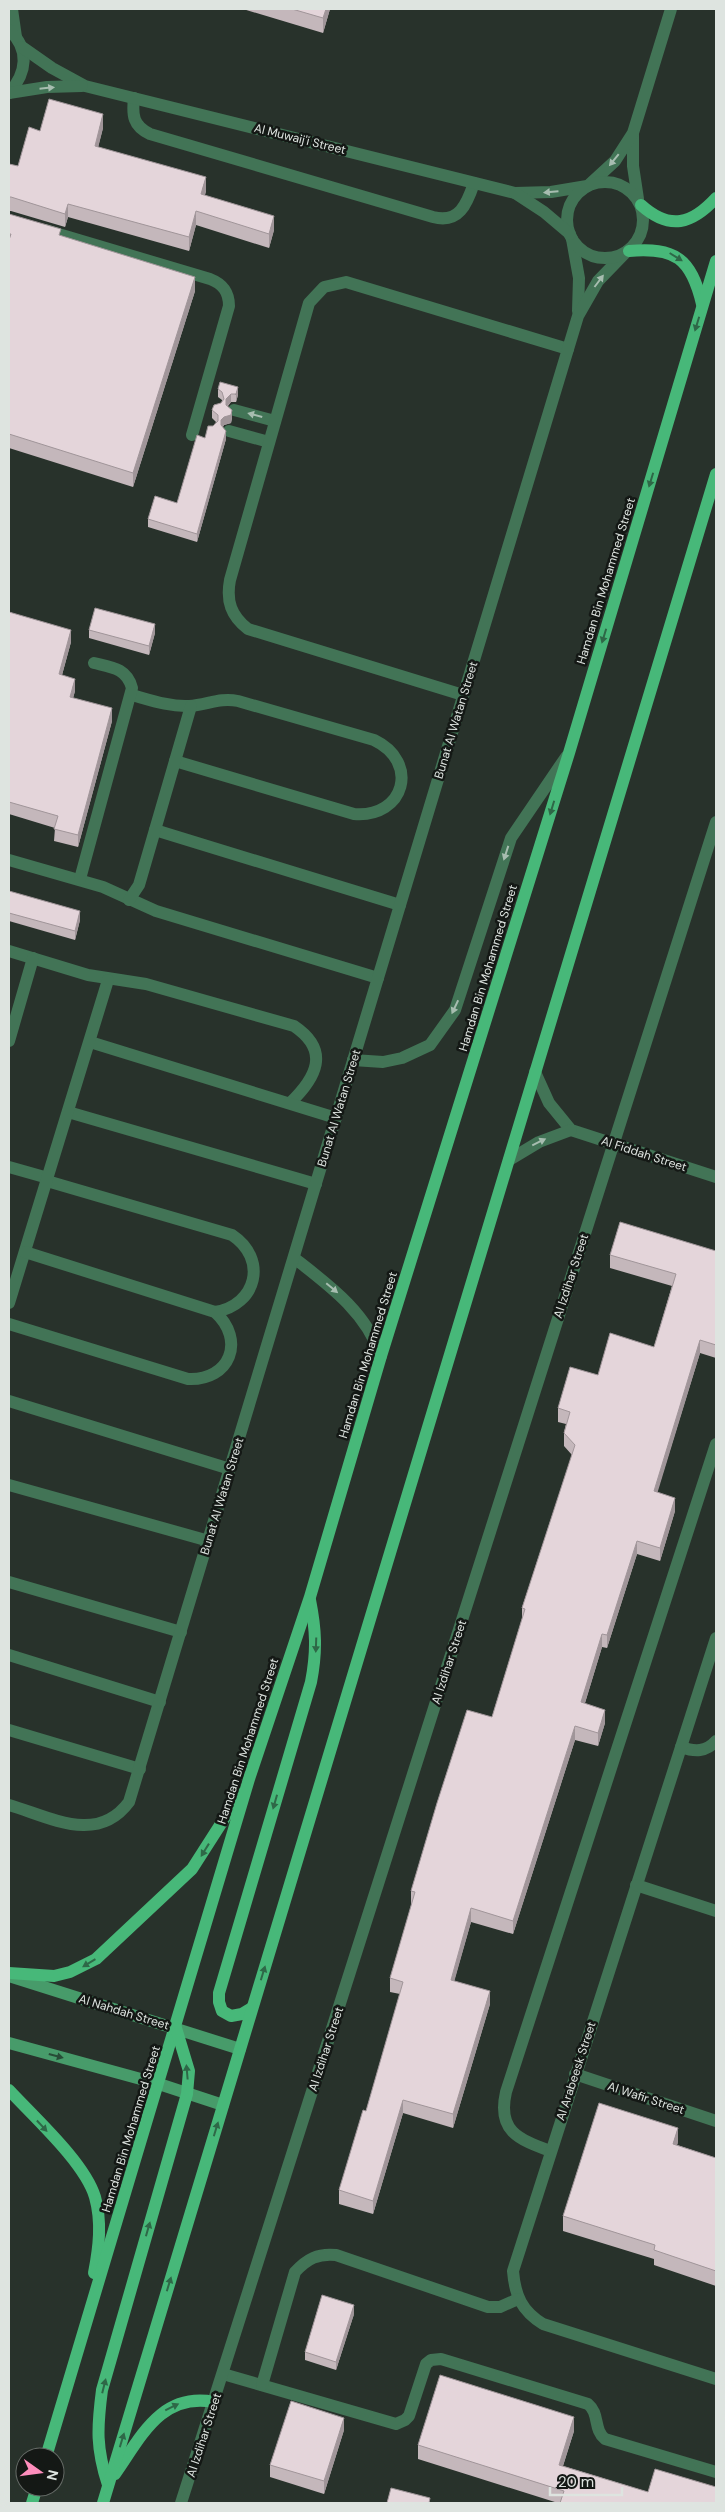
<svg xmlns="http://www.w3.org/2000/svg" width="725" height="2512" viewBox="0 0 725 2512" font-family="'DM Sans',sans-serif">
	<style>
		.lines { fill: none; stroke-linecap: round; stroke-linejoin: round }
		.lane { stroke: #427456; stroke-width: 12 }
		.street { stroke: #427456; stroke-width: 12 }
		.secondary { stroke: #479b6a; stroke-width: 12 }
		.primary { stroke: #47b879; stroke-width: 12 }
		.wall { fill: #c4b7bb }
		.shaded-wall { fill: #a09599 }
		.building { fill: #e4d5da; stroke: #a09599 }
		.oneway { fill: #a7bdb0 }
		.oneway2 { fill: #2e6847 }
		.oneway3 { fill: #284c37 }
		.labels { text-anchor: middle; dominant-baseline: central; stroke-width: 5; stroke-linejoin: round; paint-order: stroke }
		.street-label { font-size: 12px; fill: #dee4e0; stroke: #141815 }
	</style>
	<rect width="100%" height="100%" fill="#28322b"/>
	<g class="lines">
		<g class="lane">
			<path d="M134,98c-2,17 -1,28 16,36l283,83c26,7 34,-13 41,-34"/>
			<path d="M633,135v31l5,33"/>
			<path d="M590,184l25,-23 18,-28 38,-124"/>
			<path d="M45,230l165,49c13,5 19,13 19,27l-37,129"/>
			<path d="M572,239l7,39 -1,33"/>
			<path d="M234,410l41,11"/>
			<path d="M229,431l40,11"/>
			<path d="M132,695c18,5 38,12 57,11 18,-1 31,-9 49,-5l136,39c46,22 31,78 -20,74l-179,-53"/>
			<path d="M463,695l-215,-66c-17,-13 -22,-28 -18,-49l79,-277 15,-16 22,-5 222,67"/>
			<path d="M155,830l245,75"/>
			<path d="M9,860l94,27 53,24 222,67"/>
			<path d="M80,879l52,-191c-5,-20 -21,-21 -38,-25"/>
			<path d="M129,900l10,-15 52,-179"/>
			<path d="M9,951l79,24 58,9 148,42c37,25 22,52 -4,77"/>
			<path d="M9,1041l24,-83"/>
			<path d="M90,1042l246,76"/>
			<path d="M353,1060l30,2 19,-4 28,-13 25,-35 56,-172 55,-81"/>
			<path d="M68,1112l248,72"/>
			<path d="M9,1167l39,11"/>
			<path d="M47,1181l185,54c36,24 25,70 -17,77"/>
			<path d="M294,1258c36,28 72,54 87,98"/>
			<path d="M9,1303l99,-323"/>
			<path d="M9,1324l179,55c42,2 58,-39 27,-67l-190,-60"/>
			<path d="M9,1401l221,68"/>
			<path d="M9,1485l200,56"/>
			<path d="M9,1582l172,50"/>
			<path d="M9,1655l151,47"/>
			<path d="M9,1730l131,39"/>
			<path d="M681,1747c14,5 25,5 35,-6"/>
			<path d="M9,1805c41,12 88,40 120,-3l449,-1486 20,-35 28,-29"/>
			<path d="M550,2151c-32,-12 -53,-20 -44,-59l210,-648"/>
		</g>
		<g class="street">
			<path d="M12,9l4,28"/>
			<path d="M9,30c21,19 18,43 0,63"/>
			<path d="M22,47l30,21 33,18 430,107 36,-1 36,-6"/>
			<path d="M9,93l38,-6 35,-1"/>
			<circle cx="605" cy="220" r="38"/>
			<path d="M515,193l29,19 26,22"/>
			<path d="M535,1072l14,31 22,27 145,47"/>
			<path d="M509,1160l30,-18 32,-12"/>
			<path d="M716,1638l-203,633c2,25 9,40 30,53l173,55"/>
			<path d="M636,1885l80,26"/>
			<path d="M575,2074l141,47"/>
			<path d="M223,2374l173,50 9,-4 4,-4 17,-52 5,-4 10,-1 147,45c12,10 5,25 17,35l111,33"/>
			<path d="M262,2385l33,-113c12,-13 23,-19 41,-17l152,52h12l18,-8"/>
			<path d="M181,2503l535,-1681"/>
		</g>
		<g class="secondary">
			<path d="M9,1976l231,73"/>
			<path d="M9,2043l150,41 64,21"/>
		</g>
		<g class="primary">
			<path d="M641,205c29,26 51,19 75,-7"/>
			<path d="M629,251c46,-4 62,7 73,53"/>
			<path d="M9,1973l45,3 16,-4 26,-13 96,-90 48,-75"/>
			<path d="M252,2008l-10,6 -11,2 -9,-5 -3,-9v-9l92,-311c6,-31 5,-52 -1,-82"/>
			<path d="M9,2090c25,27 76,73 86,107 7,25 4,50 -1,76"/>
			<path d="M46,2457l203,-678 61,-182 71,-241 188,-603 147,-492"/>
			<path d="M115,2474c26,-37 46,-82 99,-72"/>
			<path d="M108,2485c-12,-37 -11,-57 -6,-95l85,-296 2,-23 -13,-43"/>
			<path d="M32,2503l5,-16"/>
			<path d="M103,2503l613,-2029"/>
		</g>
	</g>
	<g class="wall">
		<path d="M243,9h87l-7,24z"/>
		<path d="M103,128l-5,19 108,44 -1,4 69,35 -5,18 -73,-23 -7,26 -121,-34 -3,10 -54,-16h-2v-47l9,2 22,-35z"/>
		<path d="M9,214l186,77 -62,196 -124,-39z"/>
		<path d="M218,389l20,6 -2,7h-5l-3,4 4,12 -1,5 -7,2 -1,2 3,12 -29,103 -49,-15v-8l29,-16 28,-65 8,-12 3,-4 -4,-4v-8l9,-7 1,-2v-1l-4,-3z"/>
		<path d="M9,601l1,11 61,30 -9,33 13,16 -2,7 39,23 -34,126 -24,-6 1,-13 -46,-14z"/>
		<path d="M89,630l66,3 -6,22 -60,-17z"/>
		<path d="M9,891l71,29 -5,20 -66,-19z"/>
		<path d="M716,1251v107l-16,-5 -43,139 18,19 -15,50 -23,-7 -30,94 -5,-1 -17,56 20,20 -7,23 -23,-6 -62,194 -42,-12 -17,59 36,23 -37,124 -50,-15 -30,101 -34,-10v-14l27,-79 34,-117 -10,-2v-14l22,-74h-1v-13l81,-174 30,-98v-11l50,-153 -8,-9v-13l2,-9 -8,-2v-14l40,-33 56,-28 18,-61 -62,-18v-13z"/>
		<path d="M678,2142l-1,3 39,13v128l-62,-21v-6l-91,-28v-15z"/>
		<path d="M354,2314l-18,56 -31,-10v-8z"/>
		<path d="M344,2430l-20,64 -54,-17v-12z"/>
		<path d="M574,2431l-11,35 85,26 68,11h-158l-140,-44v-14z"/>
	</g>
	<g class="shaded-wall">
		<path d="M326,9h4l-7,24v-15z"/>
		<path d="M103,114v14l-8,32v-14z"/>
		<path d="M206,177v14l-5,16v-13z"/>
		<path d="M68,204v13l-3,10v-13z"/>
		<path d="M196,211v14l-7,26v-14z"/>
		<path d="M274,216v14l-5,18v-14z"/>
		<path d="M195,277v14l-62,196v-14z"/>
		<path d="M238,387v8l-2,7v-8z"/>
		<path d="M231,394v8l-5,5v-8z"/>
		<path d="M232,410v8l-1,5 -7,2 -3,3v-8l3,-3z"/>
		<path d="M226,431v8l-29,103v-8z"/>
		<path d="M155,624v9l-6,22v-9z"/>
		<path d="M71,630v12l-12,44v-12z"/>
		<path d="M75,679v12l-5,18v-12z"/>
		<path d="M112,708v13l-34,126v-12z"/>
		<path d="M80,911v9l-5,20v-9z"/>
		<path d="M700,1340v13l-46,151v-13z"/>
		<path d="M675,1498v13l-15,50v-13z"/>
		<path d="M637,1541v13l-30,94v-13z"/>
		<path d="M602,1634v13l-21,69v-14z"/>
		<path d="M605,1710v13l-7,23v-13z"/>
		<path d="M575,1726v14l-62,194v-13z"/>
		<path d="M471,1908v14l-20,71v-13z"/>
		<path d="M490,1991v13l-37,124v-14z"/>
		<path d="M403,2100v13l-30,101v-13z"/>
		<path d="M678,2128v14l-5,16v-14z"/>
		<path d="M354,2305v9l-18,56v-8z"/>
		<path d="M574,2417v14l-15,47v-13z"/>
		<path d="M344,2418v12l-20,64v-13z"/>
	</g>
	<g class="building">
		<path d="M292,9h34l-3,9z"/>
		<path d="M49,99l54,15 -8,32 111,31 -5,17 73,22 -5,18 -73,-23 -7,26 -121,-33 -3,10 -54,-17h-2v-33l9,2 11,-39 11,4z"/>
		<path d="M9,214l52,15 -2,6 136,42 -62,196 -124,-39v-194l2,-6h-2z"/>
		<path d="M220,382l18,5 -2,7h-5l-5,5v6l6,5 -1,5 -7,2 -3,3v5l5,6 -29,103 -49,-15 7,-23 22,7 20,-68 8,3 3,-12h5l5,-5v-6l-6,-5 2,-5 7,-2 3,-4 -2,-7 -4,-3z"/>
		<path d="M95,608l60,16 -6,22 -60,-16z"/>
		<path d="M9,612l62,18 -12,44 16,5 -5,18 42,11 -34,127 -24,-6 4,-13 -49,-14z"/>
		<path d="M9,891l71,20 -5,20 -66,-18z"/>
		<path d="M620,1222l96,29v94l-16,-5 -46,151 21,7 -15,50 -23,-7 -30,94 -5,-1 -21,68 24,8 -7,23 -23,-7 -62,195 -42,-13 -20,72 39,11 -37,123 -50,-14 -30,101 -34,-11 24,-80 3,1 37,-129 -13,-4 25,-86 -4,-1 26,-88 30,-93 25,7 33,-108 -3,-1 53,-163 -11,-12 6,-21 -12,-4 12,-41 28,8 12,-42 44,14 22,-73 -66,-19z"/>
		<path d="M599,2103l79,25 -5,16 43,14v113l-62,-21 1,-5 -92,-29z"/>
		<path d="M322,2295l32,10 -18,57 -31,-10z"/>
		<path d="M440,2375l134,42 -15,48 89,27 7,-23 61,18v16h-156l4,-12 -146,-46z"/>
		<path d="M291,2401l53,17 -20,63 -54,-16z"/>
		<path d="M391,2488l39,10 -1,5h-42z"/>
	</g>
	<defs><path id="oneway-solid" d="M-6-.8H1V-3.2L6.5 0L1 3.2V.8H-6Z" transform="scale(1.25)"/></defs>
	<g class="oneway">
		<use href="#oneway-solid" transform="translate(47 88) rotate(-6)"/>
		<use href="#oneway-solid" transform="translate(614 160) rotate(129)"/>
		<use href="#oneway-solid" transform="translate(551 192) rotate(175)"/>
		<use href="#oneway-solid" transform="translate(599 281) rotate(-53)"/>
		<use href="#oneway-solid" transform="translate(255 415) rotate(-165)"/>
		<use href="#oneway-solid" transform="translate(506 853) rotate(108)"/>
		<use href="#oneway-solid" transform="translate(455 1007) rotate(115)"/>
		<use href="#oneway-solid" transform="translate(539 1142) rotate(-26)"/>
		<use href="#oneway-solid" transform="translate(332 1288) rotate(40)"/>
	</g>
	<g class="oneway2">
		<use href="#oneway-solid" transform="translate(676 257) rotate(32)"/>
		<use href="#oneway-solid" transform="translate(697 324) rotate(107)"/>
		<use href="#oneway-solid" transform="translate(651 480) rotate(107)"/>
		<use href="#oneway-solid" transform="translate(604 636) rotate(107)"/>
		<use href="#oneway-solid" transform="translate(552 808) rotate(107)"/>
		<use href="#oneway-solid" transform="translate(316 1645) rotate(92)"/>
		<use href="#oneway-solid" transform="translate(275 1802) rotate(106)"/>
		<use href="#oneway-solid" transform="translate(205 1850) rotate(122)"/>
		<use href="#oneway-solid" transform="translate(89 1963) rotate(149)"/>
		<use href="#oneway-solid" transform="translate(263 1973) rotate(-73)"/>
		<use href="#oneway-solid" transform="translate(187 2072) rotate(-95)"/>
		<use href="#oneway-solid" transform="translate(42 2126) rotate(47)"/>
		<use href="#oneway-solid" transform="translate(216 2129) rotate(-73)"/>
		<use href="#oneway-solid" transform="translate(148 2229) rotate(-74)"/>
		<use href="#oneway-solid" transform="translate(169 2284) rotate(-73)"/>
		<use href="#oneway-solid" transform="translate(104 2386) rotate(-76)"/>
		<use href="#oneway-solid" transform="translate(172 2407) rotate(-26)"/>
		<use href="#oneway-solid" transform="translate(122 2440) rotate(-73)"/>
	</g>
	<use class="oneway3" href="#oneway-solid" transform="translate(56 2056) rotate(15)"/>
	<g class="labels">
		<g class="street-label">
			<text transform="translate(300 139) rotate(14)">Al Muwaij'i Street</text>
			<text transform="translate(606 581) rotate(-73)">Hamdan Bin Mohammed Street</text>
			<text transform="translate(456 720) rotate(-73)">Bunat Al Watan Street</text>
			<text transform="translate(488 968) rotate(-73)">Hamdan Bin Mohammed Street</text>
			<text transform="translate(339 1108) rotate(-73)">Bunat Al Watan Street</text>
			<text transform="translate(644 1154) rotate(18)">Al Fiddah Street</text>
			<text transform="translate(571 1276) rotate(-72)">Al Izdihar Street</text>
			<text transform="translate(368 1355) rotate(-73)">Hamdan Bin Mohammed Street</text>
			<text transform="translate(222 1496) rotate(-73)">Bunat Al Watan Street</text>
			<text transform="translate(449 1662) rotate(-72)">Al Izdihar Street</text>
			<text transform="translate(248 1741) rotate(-72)">Hamdan Bin Mohammed Street</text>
			<text transform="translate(124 2012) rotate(17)">Al Nahdah Street</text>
			<text transform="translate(326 2049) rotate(-72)">Al Izdihar Street</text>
			<text transform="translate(576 2071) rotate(-72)">Al Arabeesk Street</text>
			<text transform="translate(646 2098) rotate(18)">Al Wafir Street</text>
			<text transform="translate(131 2129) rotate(-73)">Hamdan Bin Mohammed Street</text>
			<text transform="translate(204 2435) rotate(-72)">Al Izdihar Street</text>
		</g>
	</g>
	<rect width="725" height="2512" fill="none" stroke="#dee4e0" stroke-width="20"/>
	<g transform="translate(40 2472) rotate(104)"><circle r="24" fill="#141815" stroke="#656a66"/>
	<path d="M0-4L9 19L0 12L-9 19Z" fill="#fe8ebc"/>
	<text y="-8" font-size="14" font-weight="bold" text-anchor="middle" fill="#dee4e0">N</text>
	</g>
	<path d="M550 2487v8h72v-8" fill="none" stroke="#dee4e0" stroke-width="2.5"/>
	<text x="558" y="2487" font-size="15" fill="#dee4e0" stroke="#141815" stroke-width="4" paint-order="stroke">20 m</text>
</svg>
